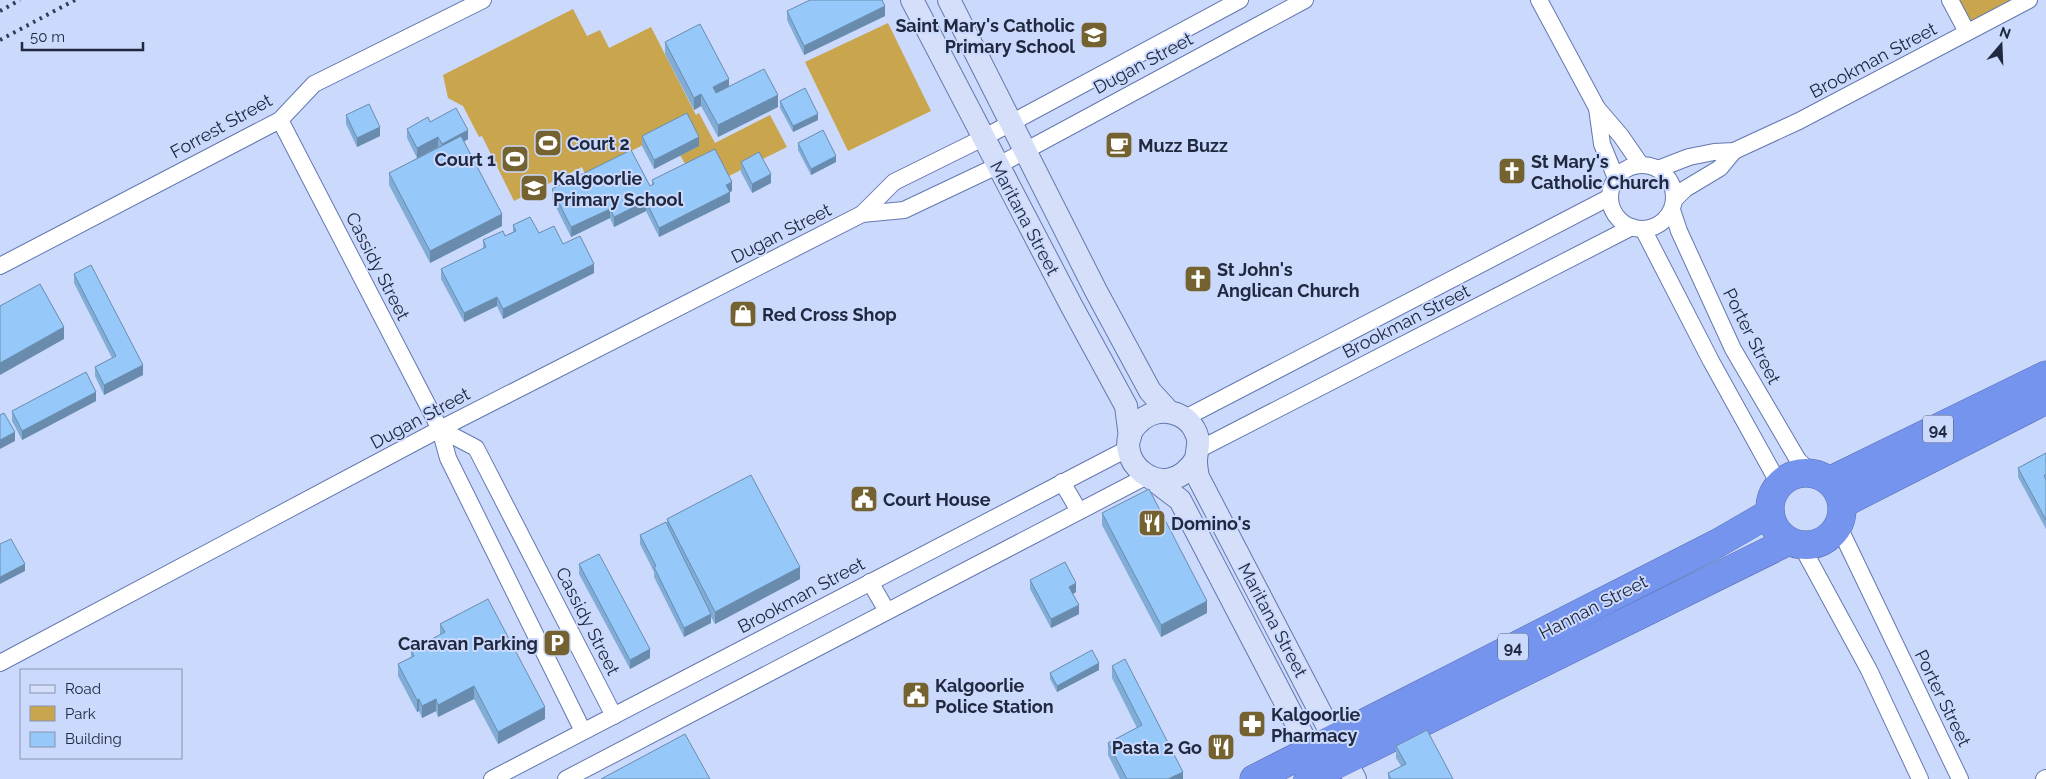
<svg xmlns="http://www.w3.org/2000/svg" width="2046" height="779" viewBox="0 0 2046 779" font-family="Raleway,sans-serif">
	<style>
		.green { fill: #c9a64d }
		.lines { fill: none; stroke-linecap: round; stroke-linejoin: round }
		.street-casing { stroke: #6378ae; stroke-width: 18 }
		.secondary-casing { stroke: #6378ae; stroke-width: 24 }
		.highway-casing { stroke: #576fb0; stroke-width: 29 }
		.street { stroke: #fff; stroke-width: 16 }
		.secondary { stroke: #d6dffa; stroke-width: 22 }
		.highway { stroke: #7594ed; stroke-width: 28 }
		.rail { stroke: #323c53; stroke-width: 4; stroke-dasharray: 2.5 5; stroke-linecap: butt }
		.wall { fill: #81acd6 }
		.shaded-wall { fill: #698cae }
		.building { fill: #96c8f9; stroke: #698cae }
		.labels { text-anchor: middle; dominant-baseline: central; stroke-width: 4; stroke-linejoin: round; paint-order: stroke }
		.shield { fill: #cbd9fd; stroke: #535e78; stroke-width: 1 }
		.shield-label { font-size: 16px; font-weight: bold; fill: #20293f }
		.poi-label { font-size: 18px; font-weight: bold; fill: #20293f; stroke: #cbd9fd; text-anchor: start }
		.street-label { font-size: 18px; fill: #20293f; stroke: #cbd9fd }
	</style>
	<rect width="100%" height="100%" fill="#cbd9fd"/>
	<g class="green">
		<path d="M1950,0h79l-62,32z"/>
		<path d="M573,9l14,27 13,-6 9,18 42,-21 45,88 3,-2 16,30 55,-28 17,32 -62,31 -36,-7 -9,-16 7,-32 -102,51 -3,-7 -68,34 -32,-65 -3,1 -16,-31 -15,-8 -5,-23z"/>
		<path d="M888,23l43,88 -83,40 -43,-89z"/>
	</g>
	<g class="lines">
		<defs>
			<g id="street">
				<path d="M1539,0l58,108 24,28 20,29"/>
				<path d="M1950,0l17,32"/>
				<path d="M1597,108l5,36 14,34"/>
				<path d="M280,120l160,309 8,29 135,273"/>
				<circle cx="1642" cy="197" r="32"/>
				<path d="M1658,169l31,-12 25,-5 20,-1 65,-30 230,-121"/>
				<path d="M1675,199l10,-10 35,-21 14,-17"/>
				<path d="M1672,210l7,21 54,118 65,111 13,13"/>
				<path d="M862,214l42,-4 93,-44 308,-166"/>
				<path d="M1643,229l68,132 68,123"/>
				<path d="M0,266l280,-146 34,-36 169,-84"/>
				<path d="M1185,418l425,-221"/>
				<path d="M440,429l36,19 138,268"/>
				<path d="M1198,450l434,-223"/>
				<path d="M1062,482l17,29"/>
				<path d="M1838,525l122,254"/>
				<path d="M1801,545l68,125 51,109"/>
				<path d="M870,582l17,29"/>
				<path d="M0,663l440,-234 422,-215 32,-32 89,-44 257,-138"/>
				<path d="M492,779l637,-331"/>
				<path d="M566,779l581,-303"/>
				<path d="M2044,779l2,-1"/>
			</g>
			<g id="secondary">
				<path d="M912,0l159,305 55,101 4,31"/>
				<path d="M949,0l147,291 54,100 19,21"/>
				<path d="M1196,459c-32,51 -90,-3 -59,-35 19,-21 54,-14 61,15 1,8 -2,14 -2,22 0,5 1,11 2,16l157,302"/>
				<path d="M1151,478l29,22 138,265"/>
			</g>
			<g id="highway">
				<circle cx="1806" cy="509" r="36"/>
				<path d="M1829,481l217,-106"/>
				<path d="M1842,504l204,-104"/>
				<path d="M1254,779l464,-236 52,-30"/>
				<path d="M1308,779l481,-238"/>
			</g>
		</defs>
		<use href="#street" class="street-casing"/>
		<use href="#secondary" class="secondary-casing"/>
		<use href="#highway" class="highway-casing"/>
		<use href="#street" class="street"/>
		<use href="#secondary" class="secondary"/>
		<use href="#highway" class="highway"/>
		<g class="rail">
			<path d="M0,11l20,-11"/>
			<path d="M0,40l75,-40"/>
		</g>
	</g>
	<g class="wall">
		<path d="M787,11l98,5 -81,39 -17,-35z"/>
		<path d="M665,42l64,45 49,20 -60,30 -17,-31 -7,4 -29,-56z"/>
		<path d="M780,101l38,19 -25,12 -13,-24z"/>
		<path d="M346,115l34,21 -23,11 -11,-23z"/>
		<path d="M430,122l38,17 -4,3 38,84 -72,37 -41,-78v-12l49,-26 -21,11 -10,-20v-9z"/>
		<path d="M642,136l57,10 -45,23 -12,-23z"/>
		<path d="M798,143l38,19 -25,13 -13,-25z"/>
		<path d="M1107,143h25l-11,8 -10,3 -4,-8z"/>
		<path d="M741,162l30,21 -19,10 -11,-21z"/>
		<path d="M652,180l80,11 -2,1v10l-71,35 -13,-26 -32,16 -4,-9 -39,19 -19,-38v-10l98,-3 2,-1z"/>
		<path d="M513,225l26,8 24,11 31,29 -91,46 -6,-13 -33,16 -23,-43v-10l42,-20v-9l22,-4 8,-4z"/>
		<path d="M74,274l69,101 -39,20 -9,-19v-9l17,-9 -38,-75z"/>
		<path d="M96,401l-74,39 -10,-19v-10z"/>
		<path d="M2046,453v76l-28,-52v-9z"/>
		<path d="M1102,513l105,100 -46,24 -59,-112z"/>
		<path d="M667,519l133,60 -85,45 -4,-7v6l-27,14 -30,-60v-5l-14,-28v-9l27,-11z"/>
		<path d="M579,564l71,94 -20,11 -51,-95z"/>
		<path d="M1030,580l46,12 -3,2 6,20 -28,14 -21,-39z"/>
		<path d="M440,624l105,95 -47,25 -24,-45 -36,18 -2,-6 -14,7 -3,-7 -2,1 -19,-36v-12l13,-7v-7l29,-15z"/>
		<path d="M1112,666l71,113h-63l-12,-24v-12l29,-15 -25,-50z"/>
		<path d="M1099,670l-42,22 -7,-13v-6z"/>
		<path d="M1396,746l57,33h-65v-6l13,-7 -5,-8z"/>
	</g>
	<g class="shaded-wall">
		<path d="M885,6v10l-81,39v-9z"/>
		<path d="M729,79v12l-16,8v-12z"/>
		<path d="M701,94v12l-7,4v-12z"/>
		<path d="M778,95v12l-60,30v-12z"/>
		<path d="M818,114v6l-25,12v-6z"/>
		<path d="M380,127v9l-23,11v-9z"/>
		<path d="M468,130v9l-26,14v-9z"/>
		<path d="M438,137v10l-21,11v-10z"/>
		<path d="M699,137v9l-45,23v-9z"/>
		<path d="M1132,140v3l-11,8 -10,3v-3z"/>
		<path d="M836,156v6l-25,13v-6z"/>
		<path d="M771,174v9l-19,10v-9z"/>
		<path d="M732,182v9l-6,3v-9z"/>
		<path d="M730,192v10l-71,35v-9z"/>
		<path d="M646,201v10l-32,16v-10z"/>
		<path d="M610,209v9l-39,19v-10z"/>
		<path d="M502,214v12l-72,37v-12z"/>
		<path d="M594,264v9l-91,46v-10z"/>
		<path d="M497,297v9l-33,16v-9z"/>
		<path d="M64,327v12l-64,36v-12z"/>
		<path d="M143,365v10l-39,20v-10z"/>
		<path d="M96,392v9l-74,39v-9z"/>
		<path d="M15,432v9l-15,8v-9z"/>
		<path d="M25,564v7l-25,13v-7z"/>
		<path d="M800,567v12l-85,45v-12z"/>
		<path d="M1076,583v9l-7,4v-9z"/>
		<path d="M1207,601v12l-46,24v-12z"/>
		<path d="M1079,605v9l-28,14v-9z"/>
		<path d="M711,614v9l-27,14v-9z"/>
		<path d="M650,649v9l-20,11v-9z"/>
		<path d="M1099,663v7l-42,22v-6z"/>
		<path d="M474,686v13l-36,18v-12z"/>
		<path d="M419,699v12l-2,1v-12z"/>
		<path d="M436,699v12l-14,7v-12z"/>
		<path d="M545,707v12l-47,25v-12z"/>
		<path d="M1183,772v7h-15z"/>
	</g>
	<g class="building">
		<path d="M810,0h72l3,6 -81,40 -17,-35z"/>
		<path d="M700,24l29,55 -16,8 3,6 48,-24 14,26 -60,30 -17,-31 -7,4 -29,-56z"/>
		<path d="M805,88l13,26 -25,12 -13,-25z"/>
		<path d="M369,104l11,23 -23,11 -11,-23z"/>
		<path d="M456,108l12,22 -26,14 -4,-7 -21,11 -10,-19 21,-12 2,5z"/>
		<path d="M687,113l12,24 -45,23 -12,-24z"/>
		<path d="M823,130l13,26 -25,13 -13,-26z"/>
		<path d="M1129,133l3,7 -11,7 -10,4 -4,-8 10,-6z"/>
		<path d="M461,136l41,78 -72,37 -41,-78z"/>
		<path d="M715,149l17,33 -6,3 4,7 -71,36 -13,-27 -32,16 -4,-8 -39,18 -19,-38 79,-39 19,36 4,-2 -2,-4z"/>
		<path d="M759,152l12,22 -19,10 -11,-22z"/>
		<path d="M530,217l9,16 15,-7 9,18 17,-8 14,28 -91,45 -6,-12 -33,16 -23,-44 45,-22 -3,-7 20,-9 2,5 11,-5 -3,-6z"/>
		<path d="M91,265l52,100 -39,20 -9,-18 21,-11 -42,-82z"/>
		<path d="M40,284l24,43 -64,36v-57z"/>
		<path d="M86,372l10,20 -74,39 -10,-20z"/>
		<path d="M4,413l11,19 -15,8v-25z"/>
		<path d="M2046,453v21l-2,2 2,4v40l-28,-52z"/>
		<path d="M751,475l49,92 -85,45 -48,-93z"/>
		<path d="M1149,489l58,112 -46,24 -59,-112z"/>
		<path d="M666,522l45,92 -27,14 -30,-61 2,-1 -16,-31z"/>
		<path d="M11,539l14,25 -25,13v-33z"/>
		<path d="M599,554l51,95 -20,11 -51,-96z"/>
		<path d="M1065,562l11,21 -7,4 10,18 -28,14 -21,-39z"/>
		<path d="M488,599l57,108 -47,25 -24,-46 -36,19 -2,-6 -14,7 -3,-7 -2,1 -19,-36 16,-8 -3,-6 34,-18 -5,-8z"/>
		<path d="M1092,650l7,13 -42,23 -7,-13z"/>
		<path d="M1125,659l58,113 -15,7h-41l-19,-36 34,-18 -30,-59z"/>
		<path d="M1427,730l26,49h-62l-3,-6 18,-9 -10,-18z"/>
		<path d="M685,734l25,45h-109z"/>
	</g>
	<defs>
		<symbol id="school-square" viewBox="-11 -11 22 22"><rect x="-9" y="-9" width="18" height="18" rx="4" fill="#756231" stroke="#cbd9fd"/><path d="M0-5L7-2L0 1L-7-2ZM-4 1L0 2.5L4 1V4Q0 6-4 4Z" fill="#fff"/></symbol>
		<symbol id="stadium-square" viewBox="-11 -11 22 22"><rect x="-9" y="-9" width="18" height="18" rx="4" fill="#756231" stroke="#cbd9fd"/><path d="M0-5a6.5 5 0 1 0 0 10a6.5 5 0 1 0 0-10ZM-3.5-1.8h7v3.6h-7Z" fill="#fff"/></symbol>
		<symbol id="cafe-square" viewBox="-11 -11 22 22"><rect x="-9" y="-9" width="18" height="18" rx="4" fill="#756231" stroke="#cbd9fd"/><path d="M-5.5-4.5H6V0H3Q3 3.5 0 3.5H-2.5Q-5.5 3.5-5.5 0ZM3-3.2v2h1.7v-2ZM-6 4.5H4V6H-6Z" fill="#fff"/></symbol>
		<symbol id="church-square" viewBox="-11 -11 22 22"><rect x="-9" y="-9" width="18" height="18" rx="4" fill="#756231" stroke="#cbd9fd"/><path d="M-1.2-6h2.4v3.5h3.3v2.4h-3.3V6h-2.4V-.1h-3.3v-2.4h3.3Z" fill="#fff"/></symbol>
		<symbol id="shop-square" viewBox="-11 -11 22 22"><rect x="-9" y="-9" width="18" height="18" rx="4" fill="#756231" stroke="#cbd9fd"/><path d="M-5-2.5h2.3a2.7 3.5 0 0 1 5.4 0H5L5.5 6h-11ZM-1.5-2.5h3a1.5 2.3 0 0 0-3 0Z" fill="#fff"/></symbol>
		<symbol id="civic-square" viewBox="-11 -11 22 22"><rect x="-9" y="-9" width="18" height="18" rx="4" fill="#756231" stroke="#cbd9fd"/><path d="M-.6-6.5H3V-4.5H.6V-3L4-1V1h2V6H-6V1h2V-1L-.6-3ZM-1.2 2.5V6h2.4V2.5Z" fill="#fff"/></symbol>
		<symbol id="restaurant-square" viewBox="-11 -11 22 22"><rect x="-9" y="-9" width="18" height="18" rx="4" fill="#756231" stroke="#cbd9fd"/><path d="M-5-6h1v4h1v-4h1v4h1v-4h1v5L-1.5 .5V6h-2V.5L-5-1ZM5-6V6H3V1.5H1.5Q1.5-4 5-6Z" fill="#fff"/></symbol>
		<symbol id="parking-square" viewBox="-11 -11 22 22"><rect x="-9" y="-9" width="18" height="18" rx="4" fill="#756231" stroke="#cbd9fd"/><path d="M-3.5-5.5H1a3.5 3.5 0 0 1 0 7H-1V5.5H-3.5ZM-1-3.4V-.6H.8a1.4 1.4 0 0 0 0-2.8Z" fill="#fff"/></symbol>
		<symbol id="pharmacy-square" viewBox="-11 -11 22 22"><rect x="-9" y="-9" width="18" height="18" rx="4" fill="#756231" stroke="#cbd9fd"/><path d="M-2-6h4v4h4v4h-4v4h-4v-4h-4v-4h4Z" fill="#fff"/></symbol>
	</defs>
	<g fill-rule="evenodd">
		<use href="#school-square" x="1078" y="19" width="32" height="32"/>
		<use href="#stadium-square" x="532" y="127" width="32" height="32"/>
		<use href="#cafe-square" x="1103" y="129" width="32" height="32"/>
		<use href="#stadium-square" x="499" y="143" width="32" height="32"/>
		<use href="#church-square" x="1496" y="155" width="32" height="32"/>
		<use href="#school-square" x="518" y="172" width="32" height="32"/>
		<use href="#church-square" x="1182" y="263" width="32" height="32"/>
		<use href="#shop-square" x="727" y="298" width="32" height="32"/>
		<use href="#civic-square" x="848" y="483" width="32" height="32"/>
		<use href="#restaurant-square" x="1136" y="507" width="32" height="32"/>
		<use href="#parking-square" x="541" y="627" width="32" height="32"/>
		<use href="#civic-square" x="900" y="679" width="32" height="32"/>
		<use href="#pharmacy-square" x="1236" y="708" width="32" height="32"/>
		<use href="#restaurant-square" x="1205" y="731" width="32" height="32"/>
	</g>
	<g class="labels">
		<g class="shield">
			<rect x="1923" y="415.5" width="30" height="27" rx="4"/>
			<rect x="1498" y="633.5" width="30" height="27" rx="4"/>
		</g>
		<g class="shield-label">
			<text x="1938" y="429">94</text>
			<text x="1513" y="647">94</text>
		</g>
		<g class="poi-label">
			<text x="1075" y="25" text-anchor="end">Saint Mary's Catholic<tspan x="1075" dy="21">Primary School</tspan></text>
			<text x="567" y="143">Court 2</text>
			<text x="1138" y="145">Muzz Buzz</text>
			<text x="496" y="159" text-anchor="end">Court 1</text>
			<text x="1531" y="161">St Mary's<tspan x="1531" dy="21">Catholic Church</tspan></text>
			<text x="553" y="178">Kalgoorlie<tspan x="553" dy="21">Primary School</tspan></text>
			<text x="1217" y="269">St John's<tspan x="1217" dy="21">Anglican Church</tspan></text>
			<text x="762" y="314">Red Cross Shop</text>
			<text x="883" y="499">Court House</text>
			<text x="1171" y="523">Domino's</text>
			<text x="538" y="643" text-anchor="end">Caravan Parking</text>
			<text x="935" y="685">Kalgoorlie<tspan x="935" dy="21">Police Station</tspan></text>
			<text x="1271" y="714">Kalgoorlie<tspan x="1271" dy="21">Pharmacy</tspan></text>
			<text x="1202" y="747" text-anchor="end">Pasta 2 Go</text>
		</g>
		<g class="street-label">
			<text transform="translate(1873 60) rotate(-28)">Brookman Street</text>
			<text transform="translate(1143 63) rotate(-28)">Dugan Street</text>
			<text transform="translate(221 126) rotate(-29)">Forrest Street</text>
			<text transform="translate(1025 218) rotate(62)">Maritana Street</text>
			<text transform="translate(781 233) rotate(-27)">Dugan Street</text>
			<text transform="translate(378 266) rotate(63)">Cassidy Street</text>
			<text transform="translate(1406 321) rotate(-27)">Brookman Street</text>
			<text transform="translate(1752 336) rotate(63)">Porter Street</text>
			<text transform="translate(420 418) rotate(-28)">Dugan Street</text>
			<text transform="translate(801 595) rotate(-28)">Brookman Street</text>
			<text transform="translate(1593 607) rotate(-27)">Hannan Street</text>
			<text transform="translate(1273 620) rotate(62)">Maritana Street</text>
			<text transform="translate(588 621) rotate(63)">Cassidy Street</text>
			<text transform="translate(1943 698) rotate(64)">Porter Street</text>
		</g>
	</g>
	<rect x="20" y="669" width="162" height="90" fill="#cbd9fd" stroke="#8793b1"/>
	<rect x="30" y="685" width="25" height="8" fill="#d6dffa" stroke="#8793b1"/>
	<text x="65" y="694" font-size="15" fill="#20293f">Road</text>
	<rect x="30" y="706" width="25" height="15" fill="#c9a64d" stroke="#8793b1"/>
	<text x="65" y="719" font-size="15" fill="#20293f">Park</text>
	<rect x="30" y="732" width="25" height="15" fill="#96c8f9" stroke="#8793b1"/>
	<text x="65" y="744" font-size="15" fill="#20293f">Building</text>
	<g transform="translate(2001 45) rotate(19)" stroke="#cbd9fd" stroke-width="4" paint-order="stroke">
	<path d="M0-4L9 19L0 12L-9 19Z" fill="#20293f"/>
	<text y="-8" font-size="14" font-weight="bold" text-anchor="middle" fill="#20293f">N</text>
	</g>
	<path d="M22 42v8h121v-8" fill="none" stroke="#20293f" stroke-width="2.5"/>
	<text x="30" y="42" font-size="15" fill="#20293f" stroke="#cbd9fd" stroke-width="4" paint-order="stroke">50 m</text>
</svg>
